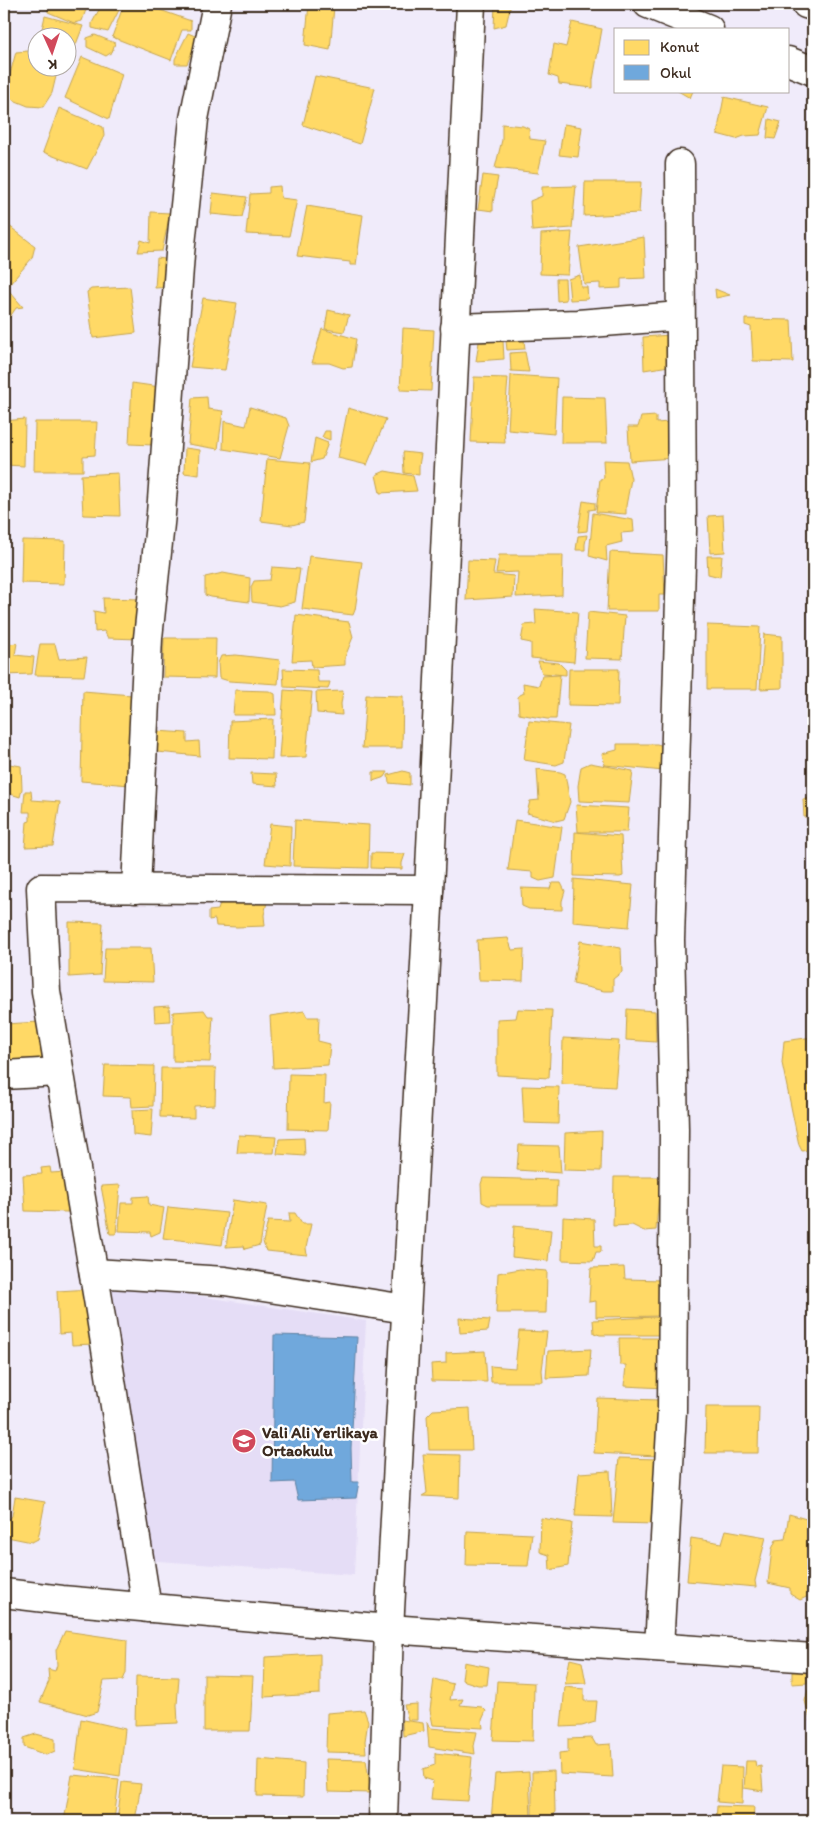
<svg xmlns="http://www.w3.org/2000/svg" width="817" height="1825" viewBox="0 0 817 1825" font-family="Itim,sans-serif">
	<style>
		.built { fill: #e5ddf6 }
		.homes { fill: #ffd966; stroke: #c4a450 }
		.schools { fill: #6fa8dc; stroke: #5f82a3 }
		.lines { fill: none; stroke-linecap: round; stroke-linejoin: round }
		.minor-casing { stroke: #3b2a1e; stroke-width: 31 }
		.highway-casing { stroke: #3b2a1e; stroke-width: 31 }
		.minor { stroke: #fff; stroke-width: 28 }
		.highway { stroke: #fff; stroke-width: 28 }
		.labels { text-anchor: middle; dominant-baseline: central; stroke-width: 5; stroke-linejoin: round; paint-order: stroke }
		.poi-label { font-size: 16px; font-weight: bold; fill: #3b2a1e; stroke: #fff; text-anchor: start }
	</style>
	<rect width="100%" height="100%" fill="#f0ebfa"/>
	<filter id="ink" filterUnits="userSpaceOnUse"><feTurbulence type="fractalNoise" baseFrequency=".02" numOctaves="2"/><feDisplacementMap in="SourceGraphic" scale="10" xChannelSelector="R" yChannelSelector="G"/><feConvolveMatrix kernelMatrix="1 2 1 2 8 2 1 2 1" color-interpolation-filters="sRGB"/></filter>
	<g filter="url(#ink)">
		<path class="built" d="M104,1282l262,39 -12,254 -209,-15z"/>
		<g class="homes">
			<path d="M48,4h40l-6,17 -8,2 -26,-11z"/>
			<path d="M102,4h20l-14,28 -16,-4v-5z"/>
			<path d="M124,4h33l3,6 31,11v9h-9l-11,30 -59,-23z"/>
			<path d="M309,4h11l14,3 -4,43 -25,-5z"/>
			<path d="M495,4h16l-5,21 -12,3z"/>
			<path d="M45,16l38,10 -13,34 -2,-1v-21h-28z"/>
			<path d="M572,22l30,7 -9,51v8l-34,-4 -1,-6 -9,-3 5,-31 12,3z"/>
			<path d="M188,33l7,3 1,6 -9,22h-12v-5z"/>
			<path d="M95,35l20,8 -3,9 -6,4 -19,-9v-9z"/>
			<path d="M28,51l10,6v11h20l-6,25 -9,14 -15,-1 -24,-10 12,-44z"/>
			<path d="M82,57l40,17 -13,45 -44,-21z"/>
			<path d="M315,76l60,12 -15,56 -57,-19z"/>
			<path d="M678,91h15l-3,7z"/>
			<path d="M724,97l44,10 -8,28 -16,1 -8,3 -19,-5z"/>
			<path d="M59,108l44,19 1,9 -17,33 -44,-17z"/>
			<path d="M769,119l12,3 -6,17 -8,-1z"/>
			<path d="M502,124l21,2 6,3 1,10 15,2 -7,32 -43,-5 7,-28z"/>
			<path d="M564,124l18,3 -4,30 -19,-2z"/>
			<path d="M483,175l15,2 -5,26v8l-15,-2z"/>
			<path d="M585,182h56l-2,31 -55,3z"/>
			<path d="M280,186l1,12 16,2 -8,36 -43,-2 4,-40 19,-1v-6z"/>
			<path d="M576,186l-4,42 -40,3 -2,-30 12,-5v-9z"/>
			<path d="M213,193l34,4 -5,20 -31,-3z"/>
			<path d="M307,206l56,9 -7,50h-6v-3l-53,-6z"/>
			<path d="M151,212l19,1 -8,38 -24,1 3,-12 9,3z"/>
			<path d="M4,222l31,24 -3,12 -23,27 -5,-4z"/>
			<path d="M572,232l-4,43 -28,-1 1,-40z"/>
			<path d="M644,237l2,41 -25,1v9l-21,1v-6l-16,1 -5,-37z"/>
			<path d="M157,258l15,2 -1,27 -16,1z"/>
			<path d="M580,275l1,12h6l1,12 -18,1 -2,-21z"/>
			<path d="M556,279h9l1,21 -9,1z"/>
			<path d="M4,285l19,22 -7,1 -9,13h-3z"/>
			<path d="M130,287l6,46 -43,5 -6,-46 4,-3z"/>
			<path d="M715,289l15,6 -14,3z"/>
			<path d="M203,298l34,5 -12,67 -35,-3z"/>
			<path d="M328,310l21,5 -5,17 -19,-3z"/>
			<path d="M745,319l46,1 2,42 -40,-1 -2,-34 -6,-2z"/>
			<path d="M403,328l31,2 -3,61 -31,-1z"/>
			<path d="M322,329l34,10 -4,28 -9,1 -14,-5h-17z"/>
			<path d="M670,335l-1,31 -25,4 -1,-33z"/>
			<path d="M524,340l1,9 -18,1 -1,-9z"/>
			<path d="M503,341l1,18 -28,2 3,-19z"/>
			<path d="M525,352l4,20 -18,-1 -1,-18z"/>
			<path d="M511,375l46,3 -3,56 -46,-4z"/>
			<path d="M474,377l34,1 -4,51 1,14 -34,-1z"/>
			<path d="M132,383l28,4 -7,58 -24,-1z"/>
			<path d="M207,397l1,12 15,2 -5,38 -30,-5 4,-46z"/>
			<path d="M562,397l43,1 2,45h-46z"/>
			<path d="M250,407l36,11 3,8 -9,32 -57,-9 1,-28 22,5z"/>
			<path d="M348,408l38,11 -19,46 -29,-7z"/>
			<path d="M656,416v7l13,-1 5,36 -44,3 -2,-34h10l3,-10z"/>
			<path d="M25,419l-1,47 -20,-1v-44z"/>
			<path d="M35,422h62l-2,33 -12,1v15h-49z"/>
			<path d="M325,431h5v9l-8,-3z"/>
			<path d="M315,438l13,5 -6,16 -11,3z"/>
			<path d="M185,448l15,2 -1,25 -15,-2z"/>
			<path d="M403,452l18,2 -2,12v9l-15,-2z"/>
			<path d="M267,459l43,4 -6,59 -12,3 -31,-4z"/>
			<path d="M603,460l24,1 4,18 -5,27v8l-30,-2 4,-33 4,-1z"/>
			<path d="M385,471l28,5 4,15 -37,2 -4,-18z"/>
			<path d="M118,473l2,43 -37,-1 -2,-40z"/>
			<path d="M583,501l12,2v6l-6,1 -2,21 -9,1z"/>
			<path d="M593,513l40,7 1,12 -13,1 1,9 -16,4 1,15 -18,-5z"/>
			<path d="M723,515l2,37 -15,1 -2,-37z"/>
			<path d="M587,535l-2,9v6h-9l2,-14z"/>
			<path d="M22,540l43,1 -1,43 -43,-1z"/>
			<path d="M610,552l53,3 2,40h-6v16h-52z"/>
			<path d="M499,555h64l-1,40 -46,2 2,-25 -22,1z"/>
			<path d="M309,556l53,6 -7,48 -2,5 -51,-6z"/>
			<path d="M707,556h15l-2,21 -12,-3z"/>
			<path d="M468,560l27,1 -2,13 21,2 -1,21 -47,3z"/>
			<path d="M272,567l28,2 -5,33 -15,4 -28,-4 -1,-15 3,-6 16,-1z"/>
			<path d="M223,573l27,5 -1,24 -38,-5 -6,-2v-18z"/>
			<path d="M103,598l37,1 -1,40 -31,-1 -4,-7 -9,1 -1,-21 10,2z"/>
			<path d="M535,609l43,3 -4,50 -43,-4v-15l-10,-2 3,-16 12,-1z"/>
			<path d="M588,612l37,4 -3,43 -37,-1z"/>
			<path d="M296,615l53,7 4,15 -8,20v8l-33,2 -1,-7 -19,1z"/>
			<path d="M707,625l53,2 -3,62h-50z"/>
			<path d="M764,634l18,2v52l-22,1z"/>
			<path d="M164,638h52l-1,40 -52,-1z"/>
			<path d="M17,643l-2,12 19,2 -2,17 -28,1v-30z"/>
			<path d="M40,644h15l4,15 28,-2 -3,19 -49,-1z"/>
			<path d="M236,655l44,5 -2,24 -49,-3 -10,-3 -1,-15 3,-7z"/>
			<path d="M538,661l21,2 7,7v5l-24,-2z"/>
			<path d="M283,669l34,1 1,12h12l-2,7 -44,-2z"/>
			<path d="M569,669h50l-1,37 -50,-1z"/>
			<path d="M560,675l-4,44h-9l-28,-5 -1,-18 6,-3 -1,-10 16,3 3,-10z"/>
			<path d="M235,690l34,1 6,3 1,21h-43z"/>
			<path d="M284,690l28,2 -6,65 -27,1z"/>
			<path d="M83,691l49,4 -2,90 -49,-4z"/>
			<path d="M343,691l-2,13 1,11 -25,-2 -1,-21z"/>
			<path d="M366,695l37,1 -1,52h-40z"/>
			<path d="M273,719l-1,40 -43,-1 1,-37z"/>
			<path d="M529,721l40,4 -5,37 -8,3 -32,-5z"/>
			<path d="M156,731l31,2v9l12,-1 1,15 -43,-4z"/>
			<path d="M4,744l6,2 1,13h-7z"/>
			<path d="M617,744h40l10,3 -4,24 -58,-6 -3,-11 15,-4z"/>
			<path d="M4,763l17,3 1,23 -2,8 -16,-5z"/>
			<path d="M590,763l43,8 -4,32 -50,-2 -1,-15 3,-19z"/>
			<path d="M537,769l23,3 5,2 5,28 -6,17 -8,2 -29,-8 3,-12 9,-1z"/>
			<path d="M403,771l7,2v12l-21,-2 -1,-8z"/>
			<path d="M373,772h15l-3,5 -12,4z"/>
			<path d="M251,773l25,1 1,12 -25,-2z"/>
			<path d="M25,791h6l1,9 28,2 -7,44 -28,1 2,-25 3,-1v-9h-7z"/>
			<path d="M813,798v19h-9l-1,-18z"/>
			<path d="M576,805l53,3 -2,24h-49z"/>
			<path d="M295,820l74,5 -1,43 -75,-2z"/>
			<path d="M515,820l47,7 -7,51 -15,3 -7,-3v-6l-25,-2z"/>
			<path d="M270,824l21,2 -1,40 -25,-2z"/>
			<path d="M575,832l46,4 2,40 -3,1 -46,-1z"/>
			<path d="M371,853l34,1 -3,9v6l-31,-1z"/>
			<path d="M574,879l59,6 -4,42 -56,-5z"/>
			<path d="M552,883h9l4,8 -3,10v9l-33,-1 -7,-3 -1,-18 29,1z"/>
			<path d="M221,901l46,1 -3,13 1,11 -28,1 -21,-1 -1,-7 -6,1v-9l9,-1z"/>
			<path d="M69,922l34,1 -3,52 -31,2z"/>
			<path d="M508,938l4,12 12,-1 -1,32 -44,-1 -2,-40z"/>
			<path d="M580,941l41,7 1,24 -9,7v12h-9l-31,-7z"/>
			<path d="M105,948h46l2,34 -50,-1z"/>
			<path d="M169,1006l1,15 -15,1 -1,-15z"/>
			<path d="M518,1009l34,1 -3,68 -52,-3v-56l19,-1z"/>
			<path d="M627,1009l28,2 1,31 -30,-2z"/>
			<path d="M204,1010l4,6h5l-3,46 -37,-1v-49z"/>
			<path d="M304,1011l3,6h12l-1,24 12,3 -2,21 -55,3 -3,-52z"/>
			<path d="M40,1022l2,37 -16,2h-22v-37z"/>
			<path d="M813,1037v112l-11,2 -3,-6 -17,-82 2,-22z"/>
			<path d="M563,1038l56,3 -4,46 -53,-3z"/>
			<path d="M105,1065l49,1 -1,40 -21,1 -1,-10 -28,-1z"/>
			<path d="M161,1068h55l-1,37 -21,1v12l-34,-1z"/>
			<path d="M289,1074l36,1 -1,28 6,-1 -2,28 -40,-1z"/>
			<path d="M4,1083h2l1,24h-3z"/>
			<path d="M522,1086l37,1 -1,37 -34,-1z"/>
			<path d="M153,1109l-2,28 -18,-2 -1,-25z"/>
			<path d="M602,1131l-1,40 -37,-1 1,-37z"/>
			<path d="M239,1135l37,2 -2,16h-37z"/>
			<path d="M304,1138l1,18 -28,-2 2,-15z"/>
			<path d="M519,1145l40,1 2,27 -44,-3z"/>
			<path d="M50,1167l1,6 15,-1 2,40 -43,-1 -2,-36 19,-1 -1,-6z"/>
			<path d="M614,1177h46l-4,53 -12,1 -12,-6 -19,1z"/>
			<path d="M483,1178l74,2 -1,25h-68l-6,-3 -1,-18z"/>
			<path d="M120,1185l-4,49h-6l-9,-48z"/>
			<path d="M148,1196l1,9 15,3 -4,24 -9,4 -1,-4 -31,-1 2,-28h12v-6z"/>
			<path d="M233,1200l34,5 -7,40 -15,4 -1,-3 -18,1z"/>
			<path d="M168,1207l59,6 -5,32 -59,-7z"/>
			<path d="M289,1213h6l7,11h9l-5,24 1,7 -41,-4 -3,-9 5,-21 22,1z"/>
			<path d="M563,1217l31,2 1,27h6v6h-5l-3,9 -31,-1z"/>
			<path d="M514,1226l37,4 -3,31 -36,-4z"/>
			<path d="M624,1267l1,12 37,1 2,36 -68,1v-16l-7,1 2,-34z"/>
			<path d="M520,1269l27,2 -1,42h-50l2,-40z"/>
			<path d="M91,1289l3,55 -22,1 -1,-12 -12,1 -2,-43z"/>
			<path d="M655,1317l9,3 1,15h-65l-6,-2 -1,-13z"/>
			<path d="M459,1318l31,2 -2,11 -28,2z"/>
			<path d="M519,1331l28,1 -5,38 1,12h-52l-1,-16 25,2z"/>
			<path d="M619,1338h46l-1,50 -40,-2 2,-21h-6z"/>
			<path d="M591,1349l-2,27 -43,2 2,-27z"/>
			<path d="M485,1351l2,31 -55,-1 -1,-17 15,-1v-10z"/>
			<path d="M597,1398l62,2 -1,56 -64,-3z"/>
			<path d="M706,1407h53l-1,46h-53z"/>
			<path d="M470,1408l2,42h-43l-2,-34 6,-6z"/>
			<path d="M423,1454l37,1 -1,43 -37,-2 5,-3z"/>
			<path d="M619,1458l40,1 -3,65 -43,-1z"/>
			<path d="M610,1471l2,46 -37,-1 4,-43z"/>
			<path d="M15,1497l30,5 -7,37 -6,3 -25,-5v-15l5,-6z"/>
			<path d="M789,1514l24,7v73l-13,6 -10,-6v-6l-22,-5 4,-34 4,-9 9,-1z"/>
			<path d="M541,1518l31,5 -4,43 -18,4 -1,-15 -9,-3z"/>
			<path d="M726,1530l40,7 -11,44 1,6 -69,-6 4,-43 31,5z"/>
			<path d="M467,1531l65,3 -4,32 -62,-1z"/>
			<path d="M65,1631l62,9 -1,33 -3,7 -19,1 -7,31 -9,3 -48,-13 9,-21 -1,-12 7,2 2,-6 -1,-15z"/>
			<path d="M320,1654v40l-56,3 1,-40z"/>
			<path d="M570,1659l12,3 4,21 -21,1z"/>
			<path d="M464,1662l25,5 -2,18h-9l-16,-5z"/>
			<path d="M806,1671l1,12 -15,1v-12z"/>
			<path d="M204,1675l49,1 -3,55h-46z"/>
			<path d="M136,1676l43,1 -2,28 1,18 -43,2z"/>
			<path d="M434,1679l19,5 -3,16 13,-1 -3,6 22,2 4,4 -4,9 1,8 -50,-3 -3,-15z"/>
			<path d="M497,1681l37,2 -1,58 -40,-1z"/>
			<path d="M565,1687l19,2v12h13l-2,21 -13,4 -21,1z"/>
			<path d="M813,1689v39l-8,-27 3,-11z"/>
			<path d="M417,1704v16h-9l-4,-15z"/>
			<path d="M364,1710l4,11 -3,20 1,12 -40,-1 1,-39z"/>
			<path d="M81,1719l44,10 -5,47 -45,-7z"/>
			<path d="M402,1720l21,3 1,8 -21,5z"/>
			<path d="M427,1722l3,6 47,4 -3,14 1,8 -46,-7z"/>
			<path d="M36,1734l19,5v12l-9,4 -22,-8v-9z"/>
			<path d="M592,1738l4,7 15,-1 2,33 -53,-3 -1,-21 9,-1v-13z"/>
			<path d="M435,1753l37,4 -4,44 -37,-2 2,-18 -9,-3 -1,-9 12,-4z"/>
			<path d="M258,1759l46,4 -1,34 -46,-1z"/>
			<path d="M326,1759l40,1 5,33 -43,-1z"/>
			<path d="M746,1761h9l1,6 5,-1 2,25 -19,-3z"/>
			<path d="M721,1766l22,1 -1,37 -25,-2z"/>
			<path d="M554,1771l1,40 -2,10h-21v-49z"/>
			<path d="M529,1772l2,46 -3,2h-37l4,-46z"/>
			<path d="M72,1775l47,4 -5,42h-50z"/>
			<path d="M122,1782l19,2 -6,37h-18z"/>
			<path d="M717,1806l37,1 -1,14h-37z"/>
		</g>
		<path class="schools" d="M274,1335l83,2 -6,111 1,34h7l-3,16 -58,2 -4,-18 -22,1z"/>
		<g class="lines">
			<defs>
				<g id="minor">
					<path d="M455,328l123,-4 102,-8"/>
					<path d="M136,889l12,-251 13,-124 19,-260 14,-135 23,-115"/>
					<path d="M4,1075l55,-3"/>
					<path d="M94,1273l131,8 181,28"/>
					<path d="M4,1593l58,7 327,29 424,29"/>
					<path d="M147,1608l-48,-303 -53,-314 -5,-103 388,2"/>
					<path d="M659,1647l13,-236 2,-282 -4,-189 12,-410 -2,-366"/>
					<path d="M383,1821l6,-192 40,-739 42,-886"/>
				</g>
				<g id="highway">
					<path d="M648,4l61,25"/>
					<path d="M806,4l7,2"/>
					<path d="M788,61l25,10"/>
				</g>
			</defs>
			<use href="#minor" class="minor-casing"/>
			<use href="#highway" class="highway-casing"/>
			<use href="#minor" class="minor"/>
			<use href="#highway" class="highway"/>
		</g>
	</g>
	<defs>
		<symbol id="school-disc" viewBox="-11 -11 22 22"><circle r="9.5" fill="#d1495b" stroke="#fff"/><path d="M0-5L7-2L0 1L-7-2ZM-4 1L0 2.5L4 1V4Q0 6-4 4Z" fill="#fff"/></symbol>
	</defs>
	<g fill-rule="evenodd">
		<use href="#school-disc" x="230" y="1427" width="28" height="28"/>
	</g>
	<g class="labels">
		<g class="poi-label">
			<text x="262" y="1432">Vali Ali Yerlikaya<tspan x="262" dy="18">Ortaokulu</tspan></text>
		</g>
	</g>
	<rect width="817" height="1825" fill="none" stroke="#fff" stroke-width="20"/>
	<rect x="10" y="10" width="797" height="1805" fill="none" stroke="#3b2a1e" stroke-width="2" filter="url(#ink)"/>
	<rect x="614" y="28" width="175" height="65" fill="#ffffff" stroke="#b1aaa5"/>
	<rect x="624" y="40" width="25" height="15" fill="#ffd966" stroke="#b1aaa5"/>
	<text x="660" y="52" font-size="15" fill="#3b2a1e">Konut</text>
	<rect x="624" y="65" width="25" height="15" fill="#6fa8dc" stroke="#b1aaa5"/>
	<text x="660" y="78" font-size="15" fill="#3b2a1e">Okul</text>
	<g transform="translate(52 52) rotate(177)"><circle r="24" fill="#ffffff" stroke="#b1aaa5"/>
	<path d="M0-4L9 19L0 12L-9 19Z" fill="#d1495b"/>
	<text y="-8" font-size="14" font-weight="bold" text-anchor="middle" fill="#3b2a1e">K</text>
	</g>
</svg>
